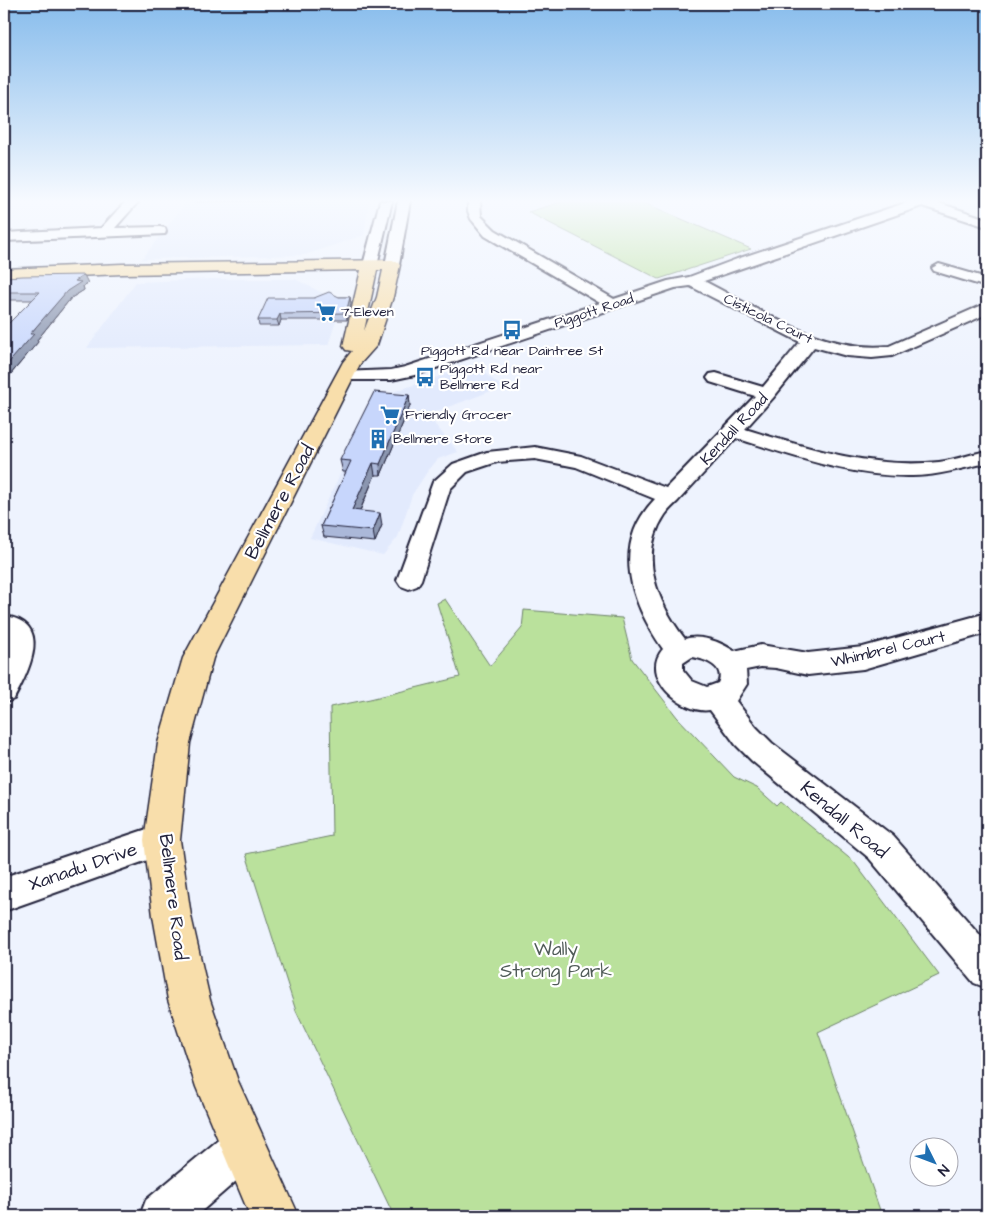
<svg xmlns="http://www.w3.org/2000/svg" width="991" height="1220" viewBox="0 0 991 1220" font-family="'Architects Daughter',sans-serif">
	<style>
		.built { fill: #e2eafd }
		.green { fill: #bae19c; stroke: #6e826c }
		.lines { fill: none; stroke-linecap: round; stroke-linejoin: round }
		.minor-casing { stroke: #22223b; stroke-width: 4 }
		.major-casing { stroke: #22223b; stroke-width: 3 }
		.minor { fill: #fff; fill-rule: evenodd }
		.major { fill: #f8deab; fill-rule: evenodd }
		.wall { fill: #abb8d9; stroke: #22223b }
		.shaded-wall { fill: #8b96b0; stroke: #22223b }
		.building { fill: #c7d6fc; stroke: #22223b }
		.labels { text-anchor: middle; dominant-baseline: central; stroke-width: 4.5; stroke-linejoin: round; paint-order: stroke }
		.far-street-label { font-size: 14px; fill: #22223b; stroke: #fff }
		.far-poi-label { font-size: 14px; fill: #22223b; stroke: #fff; text-anchor: start }
		.street-label { font-size: 16px; fill: #22223b; stroke: #fff }
		.near-street-label { font-size: 19px; fill: #22223b; stroke: #fff }
		.near-park-label { font-size: 19px; fill: #505b58; stroke: #fff }
	</style>
	<rect width="100%" height="100%" fill="#eef3fe"/>
	<filter id="ink" filterUnits="userSpaceOnUse"><feTurbulence type="fractalNoise" baseFrequency=".02" numOctaves="2"/><feDisplacementMap in="SourceGraphic" scale="10" xChannelSelector="R" yChannelSelector="G"/><feConvolveMatrix kernelMatrix="1 2 1 2 8 2 1 2 1" color-interpolation-filters="sRGB"/></filter>
	<g filter="url(#ink)">
		<g class="built">
			<path d="M187,201h182l-5,34 -59,20 -163,4z"/>
			<path d="M214,279h81l47,24 -14,42 -241,3 49,-66z"/>
			<path d="M474,365l28,22 -75,28 31,37 -20,7 -11,13 -15,23 -14,42 -15,18 -73,-17 63,-133 14,-11z"/>
		</g>
		<g class="green">
			<path d="M565,201h75l111,48 -92,30 -131,-67z"/>
			<path d="M445,599l45,67 32,-38 2,-18 98,8 10,41 45,58 57,60 23,11 20,18 4,-4 73,60 85,113 -121,57 64,184h-488l-98,-205 -50,-157 86,-18 -2,-129 40,-8 90,-22 -23,-74z"/>
		</g>
		<g class="lines">
			<defs>
				<g id="minor">
					<path d="M126,201h13l-24,27 45,-1 5,1 1,3 -1,3 -161,7v-8l97,-5z"/>
					<path d="M380,201h12l-15,64 -7,4 -7,-4z"/>
					<path d="M398,201h12l-11,64 -7,4 -7,-4z"/>
					<path d="M468,201h12l1,15 14,14 119,69 54,-18 21,-4 48,-18 174,-58h22l54,18v8l-65,-21 -218,75c57,29 119,72 185,65l98,-43v11l-95,42 -20,2 -25,-2 -33,-9 -41,51 -28,31c63,19 126,40 194,33 16,-2 32,-8 48,-11v12c-25,5 -49,13 -75,13 -61,1 -119,-20 -176,-38 -19,21 -39,42 -58,63 -4,4 -9,8 -13,14 -28,41 -7,89 20,124 15,-5 36,3 49,12l27,-6 47,8 55,-6 124,-34v20l-124,36 -55,6 -32,-7 -15,-1 -15,3 1,14 -11,17 20,26 16,16 121,93 94,107v45l-13,-5 -105,-125 -117,-97 -16,-16 -26,-35c-28,5 -71,-34 -47,-61 -32,-46 -53,-104 -8,-150l-79,-32 -41,-8 -38,3 -30,10 -17,17 -29,91 -4,6 -8,3 -8,-3 -4,-6 36,-98 20,-18 34,-12 48,-5 46,9 85,32 89,-92 -45,-14 -3,-4 3,-4 6,-1 47,14 37,-45 -110,-56 -15,2 -260,87 -24,5h-50l-3,-4 3,-4 50,-2 14,-3 195,-64 -115,-67 -14,-17 -3,-8zM692,657c13,2 34,10 26,26l-11,4 -15,-6 -9,-11v-7z"/>
					<path d="M939,264l48,14v9l-53,-16 -2,-3z"/>
					<path d="M4,616c50,6 25,55 10,83l-10,4v-39l4,-25 -4,-3z"/>
					<path d="M162,824l11,5 5,11 -5,11 -169,60v-34z"/>
					<path d="M243,1126l15,6 6,15 -6,15 -62,54h-56l6,-16 82,-68z"/>
				</g>
				<path id="major" d="M392,260l5,2 3,3 -7,32 -16,48 -17,19 -147,294 -23,85 -10,97 11,76 19,84 28,81 61,135h-49l-54,-129 -28,-87 -15,-84 -9,-76 14,-97 25,-85 160,-296 9,-11 -6,-1 -3,-4 18,-76 -239,4 -118,5v-10l118,-5zM377,270h6l-6,27 -13,34z"/>
			</defs>
			<use href="#minor" class="minor-casing"/>
			<use href="#major" class="major-casing"/>
			<use href="#minor" class="minor"/>
			<use href="#major" class="major"/>
		</g>
		<g class="wall">
			<path d="M194,201h84l-83,1z"/>
			<path d="M4,277l84,6 -5,3 1,4 -13,8 -34,42 1,2 -34,40 28,-82h-28z"/>
			<path d="M339,297h11l1,7 -4,16h-66l-2,6h-20l-1,-6z"/>
			<path d="M409,395l1,11 -29,69h-6l-15,36 22,14 -7,17 -51,-5 -3,-11 25,-54h-3l-3,-12z"/>
		</g>
		<g class="shaded-wall">
			<path d="M84,275l4,8 -5,3 1,4 -13,8 -34,42 1,2 -34,40v-14l26,-34 45,-53z"/>
			<path d="M350,297l1,7 -4,16 -1,-7z"/>
			<path d="M280,314l1,6 -2,6 -2,-6z"/>
			<path d="M409,395l1,11 -29,69 -1,-11z"/>
			<path d="M373,463l2,12 -20,47 -3,-12z"/>
			<path d="M380,513l2,12 -7,17 -2,-11z"/>
		</g>
		<g class="building">
			<path d="M84,275l-9,6 6,1 -14,9 -37,43h4l-30,34v-40l36,-36h-36v-15l19,-1z"/>
			<path d="M329,292l10,5h11l-4,16 -66,1 -3,6h-19l10,-22h46z"/>
			<path d="M374,392l35,3 -29,69 -7,-1 -21,47 28,3 -7,18 -52,-5 30,-65 -11,-1z"/>
		</g>
	</g>
	<linearGradient id="sky" x2="0" y2="1"><stop stop-color="#87bcec"/><stop offset="0.54" stop-color="#f7faff"/><stop offset="1" stop-color="#f7faff" stop-opacity="0"/></linearGradient>
	<rect width="991" height="372" fill="url(#sky)"/>
	<defs>
		<symbol id="supermarket-bare" viewBox="-9 -9 18 18"><path d="M-6-5.5h2.5l.6 2H6L4.5 2H-2.5L-4.4-4H-6ZM-1.5 3.2a1.3 1.3 0 1 0 .1 0ZM3 3.2a1.3 1.3 0 1 0 .1 0Z" fill="#1f6fb2" stroke="#fff" stroke-width="2.5" paint-order="stroke"/></symbol>
		<symbol id="bus-bare" viewBox="-9 -9 18 18"><path d="M-5-6H5V4H4V6H2V4H-2V6H-4V4H-5ZM-3.5-4V0h7V-4ZM-3.5 1.2v1.5H-2V1.2ZM2 1.2v1.5H3.5V1.2Z" fill="#1f6fb2" stroke="#fff" stroke-width="2.5" paint-order="stroke"/></symbol>
		<symbol id="building-bare" viewBox="-9 -9 18 18"><path d="M-4-6H4V6H1V3H-1V6H-4ZM-2.5-4.3h1.7v1.8h-1.7ZM.8-4.3h1.7v1.8H.8ZM-2.5-1h1.7V.8h-1.7ZM.8-1h1.7V.8H.8Z" fill="#1f6fb2" stroke="#fff" stroke-width="2.5" paint-order="stroke"/></symbol>
	</defs>
	<g fill-rule="evenodd">
		<use href="#supermarket-bare" x="312" y="298" width="28" height="28"/>
		<use href="#bus-bare" x="498" y="316" width="28" height="28"/>
		<use href="#bus-bare" x="411" y="363" width="28" height="28"/>
		<use href="#supermarket-bare" x="376" y="401" width="28" height="28"/>
		<use href="#building-bare" x="364" y="425" width="28" height="28"/>
	</g>
	<g class="labels">
		<g class="far-street-label">
			<text transform="translate(594 311) rotate(-18)">Piggott Road</text>
			<text transform="translate(768 319) rotate(26)">Cisticola Court</text>
		</g>
		<g class="far-poi-label">
			<text x="341" y="312">7-Eleven</text>
			<text x="512" y="351" text-anchor="middle">Piggott Rd near Daintree St</text>
			<text x="440" y="369">Piggott Rd near<tspan x="440" dy="16">Bellmere Rd</tspan></text>
			<text x="405" y="415">Friendly Grocer</text>
			<text x="393" y="439">Bellmere Store</text>
		</g>
		<g class="street-label">
			<text transform="translate(734 429) rotate(-47)">Kendall Road</text>
			<text transform="translate(888 649) rotate(-13)">Whimbrel Court</text>
		</g>
		<g class="near-street-label">
			<text transform="translate(280 502) rotate(-62)">Bellmere Road</text>
			<text transform="translate(844 820) rotate(40)">Kendall Road</text>
			<text transform="translate(83 867) rotate(-19)">Xanadu Drive</text>
			<text transform="translate(173 897) rotate(83)">Bellmere Road</text>
		</g>
		<g class="near-park-label">
			<text x="556" y="949">Wally<tspan x="556" dy="22">Strong Park</tspan></text>
		</g>
	</g>
	<rect width="991" height="1220" fill="none" stroke="#fff" stroke-width="20"/>
	<rect x="10" y="10" width="971" height="1200" fill="none" stroke="#22223b" stroke-width="2" filter="url(#ink)"/>
	<g transform="translate(934 1162) rotate(132)"><circle r="24" fill="#ffffff" stroke="#a7a7b1"/>
	<path d="M0-4L9 19L0 12L-9 19Z" fill="#1f6fb2"/>
	<text y="-8" font-size="14" font-weight="bold" text-anchor="middle" fill="#22223b">N</text>
	</g>
</svg>
